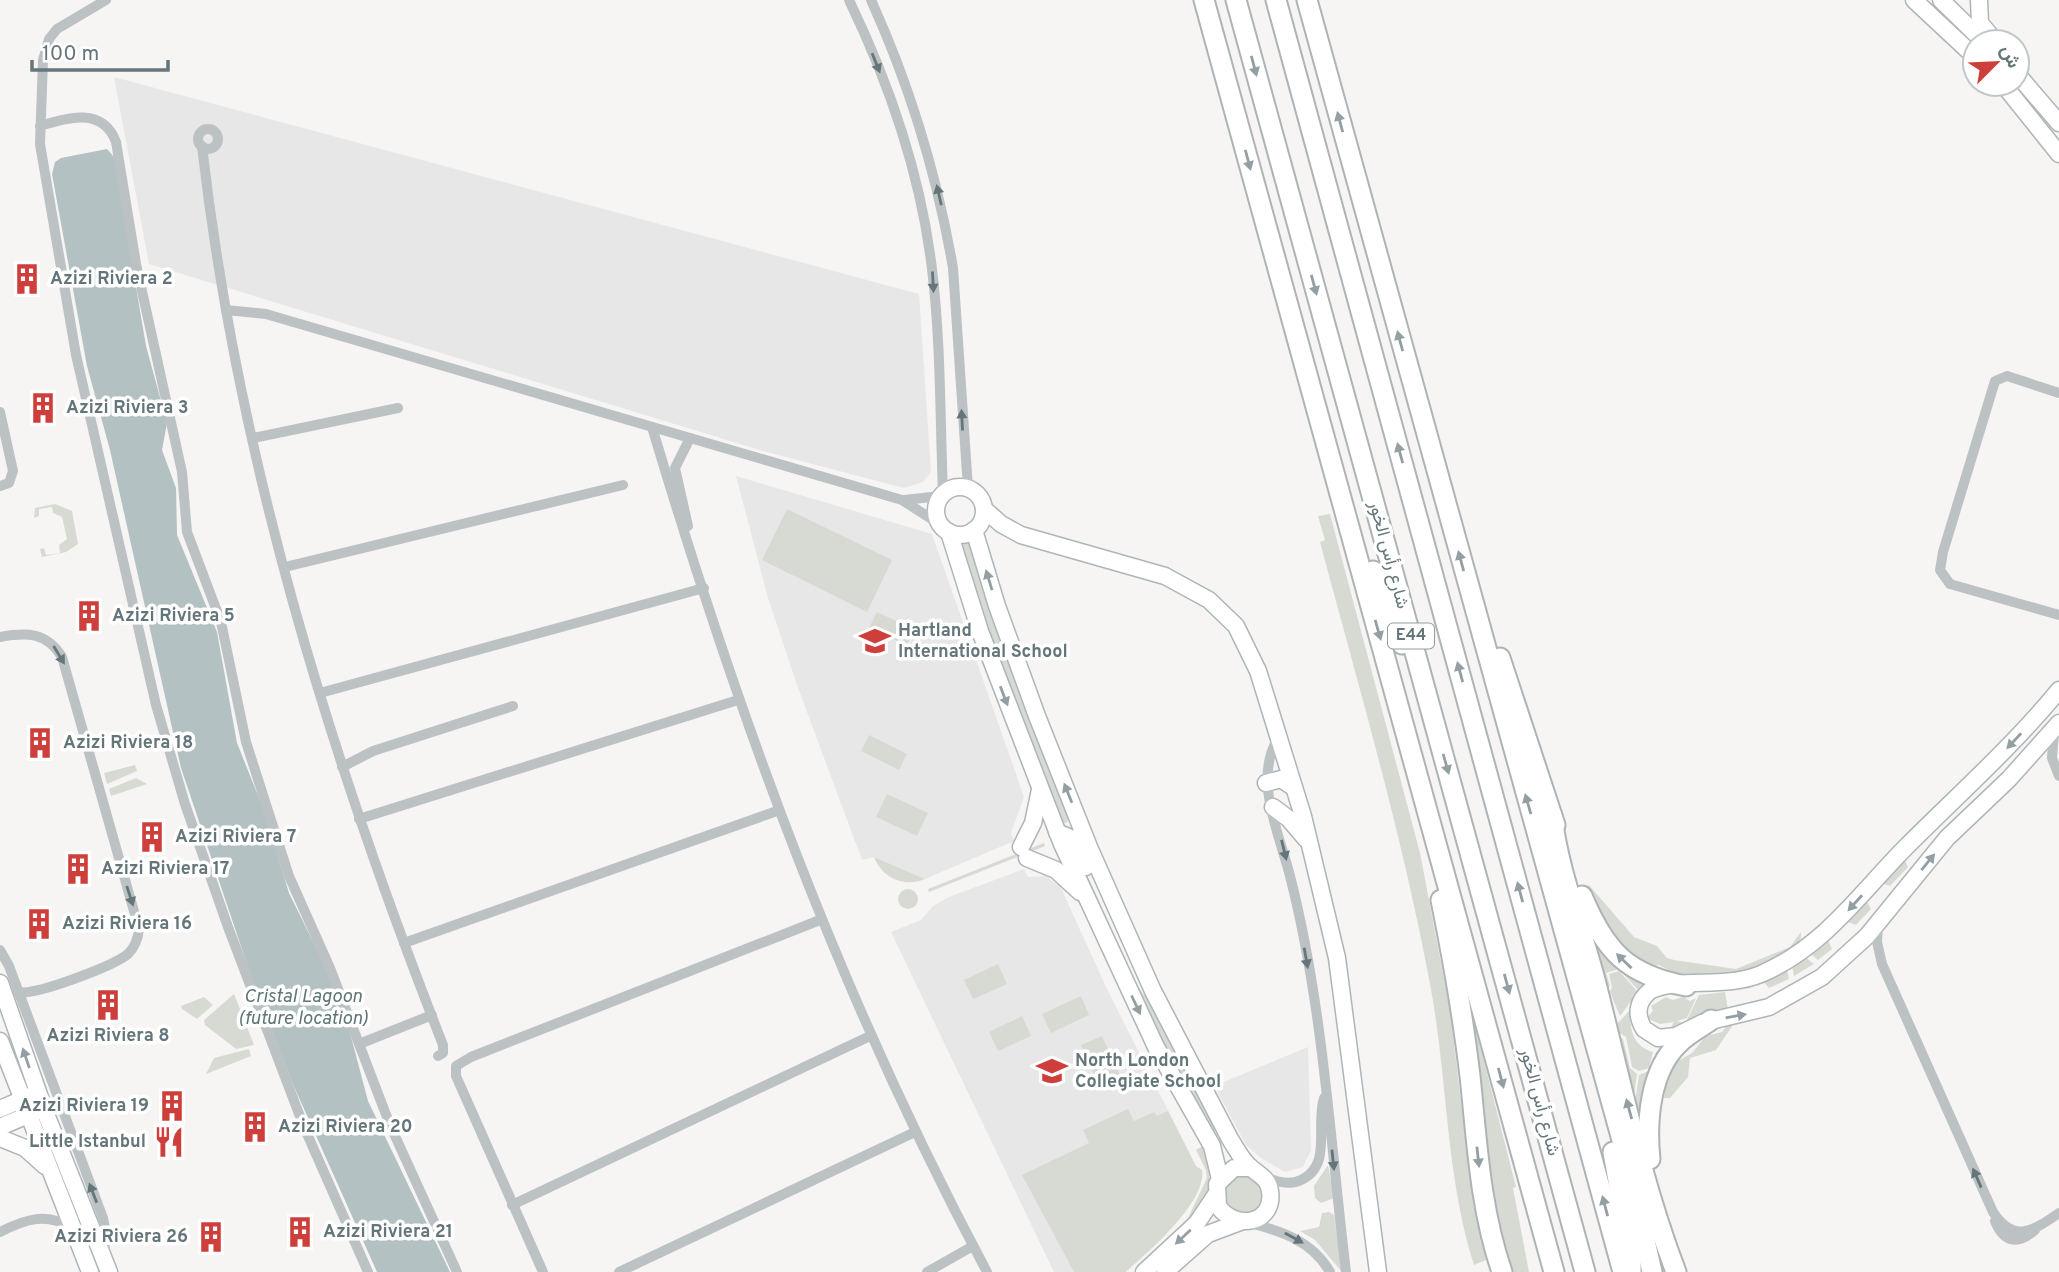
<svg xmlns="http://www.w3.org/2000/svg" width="2059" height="1272" viewBox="0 0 2059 1272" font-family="Overpass,Vazirmatn,sans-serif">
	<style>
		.built { fill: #e7e7e7 }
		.green { fill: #d7dad3 }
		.water { fill: #b3c1c2 }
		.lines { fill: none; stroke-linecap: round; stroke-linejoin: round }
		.secondary-casing { stroke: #aeb5b8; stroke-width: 19 }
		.highway-casing { stroke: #aeb3b5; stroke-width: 23 }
		.street { stroke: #bcc1c3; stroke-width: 10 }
		.secondary { stroke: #fff; stroke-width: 16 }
		.highway { stroke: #fff; stroke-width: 19 }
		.oneway { fill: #65767b }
		.oneway2 { fill: #939fa3 }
		.labels { text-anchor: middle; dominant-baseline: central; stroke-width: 7; stroke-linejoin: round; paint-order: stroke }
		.shield { fill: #fff; stroke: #939fa3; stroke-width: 2 }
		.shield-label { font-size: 16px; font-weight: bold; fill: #65767b }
		.poi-label { font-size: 18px; font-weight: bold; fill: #65767b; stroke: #fff; text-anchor: start }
		.street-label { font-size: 18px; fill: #65767b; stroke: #fff }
		.water-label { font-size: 19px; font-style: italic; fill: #5f7576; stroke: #fff }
	</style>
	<rect width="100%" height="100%" fill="#f6f5f3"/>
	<g class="built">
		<path d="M114,77l805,217 12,178 -8,10 -19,6 -141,-37 -614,-187z"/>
		<path d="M736,476l196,58 92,263 -13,36 3,8 -89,38 -51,-22 -12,3 -65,-175 -29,-87z"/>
		<path d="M1024,869l4,8 17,-1 15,10 47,103 89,177 -90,106h-52l-163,-340 30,-12 12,-14 16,-9z"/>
		<path d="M1308,1047l3,103 -8,17 -18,5 -24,-14 -15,-13 -32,-59z"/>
	</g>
	<g class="green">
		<path d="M55,504l17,7 6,33 -12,8 -24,5 -2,-8 4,-1 2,7 14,-2 -1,-8 8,-6 -5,-22 -9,-4 -1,-6 -13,2v7l-5,2 1,-10z"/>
		<path d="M787,509l105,51 -25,52 -105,-52z"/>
		<path d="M1330,514l90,339 30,157 20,168 16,82 -12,5c-29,-91 -26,-187 -44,-281 -28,-150 -71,-296 -110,-442l5,-2 -7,-24z"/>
		<path d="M966,542l5,2 99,275 -4,4h-4l-75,-192 -26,-85z"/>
		<path d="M877,612l37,17 -7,16 -38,-17z"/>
		<path d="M869,735l38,19 -8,16 -38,-19z"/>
		<path d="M135,765l2,6 -30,13 -3,-11z"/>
		<path d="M136,778l11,6 -36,12 -2,-7z"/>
		<path d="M887,794l41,19 -11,23 -41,-19z"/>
		<path d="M1044,843l1,3 -116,46 -1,-3z"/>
		<path d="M1078,855l59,131 22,28 60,115 -9,5 -74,-137 -62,-140z"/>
		<path d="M874,857l51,22c-21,9 -43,-1 -51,-22z"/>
		<path d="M1904,858l4,9 -18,19 -9,-3z"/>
		<path d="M1588,884l46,53 23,9 10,12 7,2 62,9 54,-22 11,-15c5,36 -109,50 -135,45 -15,-3 -26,-11 -37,-21l19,13 13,-2 6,6 9,1 -17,-9 -12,2 -19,-14 -23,-31z"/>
		<circle cx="908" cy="899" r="10"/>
		<path d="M1866,900l5,9 -15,16 -11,-4z"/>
		<path d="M1589,927l57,57 -7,7 -20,-22 -13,4 4,13 -5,6z"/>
		<path d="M1828,940l4,9 -14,11 -7,-6z"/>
		<path d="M1806,958l8,6 -20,12 -2,-10z"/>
		<path d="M998,964l9,20 -34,15 -9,-19z"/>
		<path d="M1787,969l2,10 -20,9 -7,-8z"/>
		<path d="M1619,971l19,21 -18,24 -10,-24 2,-5 -3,-13z"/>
		<path d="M1725,992l3,18 -60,22 6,-10 -14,2 -14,-6 7,-7 -2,-5 15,-9 7,3 10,-3 7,4 6,-3 -9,20 -10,3 8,3 14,-29z"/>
		<path d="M234,994l20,51 -18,4 -31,-24 -1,-5z"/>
		<path d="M1081,996l8,19 -38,18 -9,-19z"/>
		<path d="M204,997l9,8 -16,14 -15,-10 -1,-3z"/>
		<path d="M1631,1009c-2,19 1,37 22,43l-4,16 -10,3 -7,-4 -6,-30 -10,-6 -1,-5z"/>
		<path d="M1472,1014l44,173 -3,1 16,84h-18c-29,-81 -30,-172 -39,-258z"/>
		<path d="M1022,1016l9,20 -33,15 -9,-19z"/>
		<path d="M1727,1025h6l-17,25 -26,8 -2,19 -18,21h-6l5,-32 23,-13 14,-17 16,-4z"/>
		<path d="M1617,1035l6,4 7,29 7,6 -3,21z"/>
		<path d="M1102,1036l19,41 -21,10 -19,-42z"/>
		<path d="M249,1049l2,7 -45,18 8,-16z"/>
		<path d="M1656,1052l6,2 -18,86 -9,-38 4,-27 12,-5z"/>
		<path d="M1128,1109l6,12 20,-9 3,4 11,-5 28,55 6,4c5,32 -54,82 -76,102h-52l-52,-97 67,-32 -6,-13z"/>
		<path d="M1204,1145c10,36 9,52 -19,79l22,-46 -1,-8 -10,-20z"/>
		<path d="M1328,1165l6,33 -13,5 -6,-5 -1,-12z"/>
		<circle cx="1243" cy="1195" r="19"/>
		<path d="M1329,1212l5,3 8,57 -27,-32 -15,-9 19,-4 3,-14z"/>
	</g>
	<path class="water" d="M107,149l7,8 32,189 21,77 -5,27 14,38 1,47 40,97 20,111 26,65 26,85 34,69 26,67 19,72 82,171h-73l-85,-190 -44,-115 -67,-199 -71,-318 -23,-84 -35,-192 3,-12 6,-4z"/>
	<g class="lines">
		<defs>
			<g id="secondary">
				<path d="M1914,0l61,57"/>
				<path d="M1941,0l43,42"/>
				<path d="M1979,0l1,23 16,19"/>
				<path d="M2017,74l42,49"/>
				<path d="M2003,84l56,70"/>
				<circle cx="960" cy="511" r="24"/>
				<path d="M984,509l17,15 20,11 144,41 44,24 27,26 22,45 45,145 34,142 41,314"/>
				<path d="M974,530l23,76 40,110 52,131 64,144 77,148c6,9 11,20 19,27 9,9 19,11 21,25 5,33 -35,40 -52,15l-1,-22 17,-16h17"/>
				<path d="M949,532l31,99 82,213 94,203 56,99 8,33"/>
				<path d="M2059,690c-46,56 -100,104 -152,156 -47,47 -83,101 -146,128 -36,15 -79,3 -110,16 -14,11 -16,24 -7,39l14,9 18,-2 26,-13 67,-16 53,-30 45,-41 80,-98 62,-59 50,-56"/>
				<path d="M1266,783l15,-4 12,8"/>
				<path d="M1273,807l16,12 17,20"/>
				<path d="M1057,832l16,7 13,28"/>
				<path d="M1021,847l12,-24 7,-33"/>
				<path d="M1027,858l29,12 24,22"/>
				<path d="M0,983l44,126 65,163"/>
				<path d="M0,1041l90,231"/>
				<path d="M0,1109l30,-13"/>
				<path d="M0,1127l35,-15"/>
				<path d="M0,1138l25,10 20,18"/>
				<path d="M1144,1272l53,-49 18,-27"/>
				<path d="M1165,1272l43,-38 32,-12"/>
			</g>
			<g id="highway">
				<path d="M1204,0l350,1272"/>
				<path d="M1236,0l349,1272"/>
				<path d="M1276,0l347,1272"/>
				<path d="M1307,0l318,1151 27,121"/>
				<path d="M1373,571l29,73"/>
				<path d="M1500,658l55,167"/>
				<path d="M1552,816c6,55 29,110 43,164 25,97 45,198 81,292"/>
				<path d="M1582,896c23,55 45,79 104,90"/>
				<path d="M1441,900c12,59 22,117 29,176 7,66 10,132 32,196"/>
				<path d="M1613,1152l18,101v18"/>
				<path d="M1650,1159c-4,-38 0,-89 29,-116 9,-9 21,-15 32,-23"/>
			</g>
		</defs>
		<use href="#secondary" class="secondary-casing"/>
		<use href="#highway" class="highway-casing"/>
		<g class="street">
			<path d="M106,0l-49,29 -8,10 -6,21 -3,84 36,211 80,350 29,99 43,123 76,200 64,145"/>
			<path d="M849,0c41,85 72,176 83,269 9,74 8,150 11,224"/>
			<path d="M871,0c39,86 66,175 82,268l15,220"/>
			<path d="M40,126c28,-9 63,-19 76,16l20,122 46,208 5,60 34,90 25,120 43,134 41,92 60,157 67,147"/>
			<circle cx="208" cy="139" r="10"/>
			<path d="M202,146c35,309 128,611 241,899v8l-5,3"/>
			<path d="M226,310l40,4 636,186 39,25"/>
			<path d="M2059,393l-52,-17 -12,5 -52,171 -3,18 10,14 109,31"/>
			<path d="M0,412l13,59 -4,12 -9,3"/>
			<path d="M652,427c88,295 189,572 335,845"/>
			<path d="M253,438l145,-30"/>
			<path d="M904,500l37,-4"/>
			<path d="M688,526l-13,-58 15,-30"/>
			<path d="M285,567l338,-82"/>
			<path d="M0,637c26,-5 47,-5 62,20l77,272c-1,10 -4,18 -11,25 -15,12 -93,42 -110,38"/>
			<path d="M320,693l384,-105"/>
			<path d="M2054,732l-2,26 7,18"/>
			<path d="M1278,738c-25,41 1,95 12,138 33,129 40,264 56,396"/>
			<path d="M342,767l31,-16 140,-45"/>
			<path d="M359,819l379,-119"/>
			<path d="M1878,924l-1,18 5,22 111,248c21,32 40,19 66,1"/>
			<path d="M404,943l373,-132"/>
			<path d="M0,950l9,16 94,252 3,16 -2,22"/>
			<path d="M359,1044l73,-29"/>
			<path d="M1264,1176c12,6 25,10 37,4 32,-15 14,-55 23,-82"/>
			<path d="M512,1205l358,-169"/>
			<path d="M1995,1221c9,22 23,24 40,9"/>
			<path d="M1247,1222c33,9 65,18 83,50"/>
			<path d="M0,1232c26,-13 46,-20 72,-4"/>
			<path d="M543,1272l-87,-196v-10l15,-9 349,-137"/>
			<path d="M619,1272l296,-140"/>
			<path d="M927,1272l46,-26"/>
		</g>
		<use href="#secondary" class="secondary"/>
		<use href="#highway" class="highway"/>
	</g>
	<defs><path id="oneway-solid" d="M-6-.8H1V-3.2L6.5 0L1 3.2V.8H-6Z" transform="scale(1.75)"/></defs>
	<g class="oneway">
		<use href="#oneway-solid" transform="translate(876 63) rotate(68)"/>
		<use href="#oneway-solid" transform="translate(939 195) rotate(-103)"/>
		<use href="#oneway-solid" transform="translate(933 282) rotate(87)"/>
		<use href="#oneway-solid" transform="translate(962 420) rotate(-93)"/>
		<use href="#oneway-solid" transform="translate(59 655) rotate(59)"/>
		<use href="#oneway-solid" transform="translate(1284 850) rotate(76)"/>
		<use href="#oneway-solid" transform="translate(130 896) rotate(72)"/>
		<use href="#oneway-solid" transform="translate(1306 958) rotate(80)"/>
		<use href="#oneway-solid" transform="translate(1333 1160) rotate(84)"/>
		<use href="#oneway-solid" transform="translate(1977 1178) rotate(-114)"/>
		<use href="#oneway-solid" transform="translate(93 1193) rotate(-111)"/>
		<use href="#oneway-solid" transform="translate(1294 1238) rotate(29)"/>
	</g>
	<g class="oneway2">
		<use href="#oneway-solid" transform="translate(1254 66) rotate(75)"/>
		<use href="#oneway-solid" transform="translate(1340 122) rotate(-105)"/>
		<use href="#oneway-solid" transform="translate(1248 160) rotate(75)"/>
		<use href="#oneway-solid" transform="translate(1314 285) rotate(75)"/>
		<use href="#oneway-solid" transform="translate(1400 341) rotate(-105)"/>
		<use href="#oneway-solid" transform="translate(1400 453) rotate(-105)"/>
		<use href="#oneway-solid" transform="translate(1461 561) rotate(-105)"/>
		<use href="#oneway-solid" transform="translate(989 580) rotate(-107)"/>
		<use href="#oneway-solid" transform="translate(1378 630) rotate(74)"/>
		<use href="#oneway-solid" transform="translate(1460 672) rotate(-105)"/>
		<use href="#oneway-solid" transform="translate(1004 696) rotate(69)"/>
		<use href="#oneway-solid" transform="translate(2014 741) rotate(133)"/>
		<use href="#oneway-solid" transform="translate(1446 764) rotate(74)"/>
		<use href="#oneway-solid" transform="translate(1068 793) rotate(-112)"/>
		<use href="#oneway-solid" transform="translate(1528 804) rotate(-106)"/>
		<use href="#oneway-solid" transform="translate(1928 862) rotate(-51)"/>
		<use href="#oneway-solid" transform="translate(1520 892) rotate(-105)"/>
		<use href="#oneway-solid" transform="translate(1855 903) rotate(132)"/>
		<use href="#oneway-solid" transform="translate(1624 961) rotate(-136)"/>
		<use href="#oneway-solid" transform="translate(1507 984) rotate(75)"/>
		<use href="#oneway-solid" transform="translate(1136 1005) rotate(65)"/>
		<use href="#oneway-solid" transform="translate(1736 1016) rotate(-10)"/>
		<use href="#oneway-solid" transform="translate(26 1058) rotate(-109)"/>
		<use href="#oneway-solid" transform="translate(1501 1078) rotate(75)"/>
		<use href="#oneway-solid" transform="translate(1629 1109) rotate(-105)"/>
		<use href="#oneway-solid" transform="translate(1478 1157) rotate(84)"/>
		<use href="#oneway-solid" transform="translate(1605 1206) rotate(-105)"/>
		<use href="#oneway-solid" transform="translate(1183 1237) rotate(137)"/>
	</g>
	<defs>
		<symbol id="building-bare" viewBox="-9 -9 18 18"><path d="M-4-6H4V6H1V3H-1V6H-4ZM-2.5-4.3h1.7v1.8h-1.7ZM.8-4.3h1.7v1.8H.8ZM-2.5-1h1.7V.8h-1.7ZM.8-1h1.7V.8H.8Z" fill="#ce3f3b" stroke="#fff" stroke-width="2.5" paint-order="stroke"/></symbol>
		<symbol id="school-bare" viewBox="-9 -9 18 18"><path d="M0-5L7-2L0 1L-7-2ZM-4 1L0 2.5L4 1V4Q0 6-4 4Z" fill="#ce3f3b" stroke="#fff" stroke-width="2.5" paint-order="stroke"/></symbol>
		<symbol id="restaurant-bare" viewBox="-9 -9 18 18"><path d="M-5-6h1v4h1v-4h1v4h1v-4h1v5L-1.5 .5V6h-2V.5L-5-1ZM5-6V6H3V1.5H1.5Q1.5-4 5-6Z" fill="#ce3f3b" stroke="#fff" stroke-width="2.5" paint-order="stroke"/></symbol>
	</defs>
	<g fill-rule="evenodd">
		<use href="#building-bare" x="5" y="257" width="44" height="44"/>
		<use href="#building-bare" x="21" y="386" width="44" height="44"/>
		<use href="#building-bare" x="67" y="594" width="44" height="44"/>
		<use href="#school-bare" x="853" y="619" width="44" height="44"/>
		<use href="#building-bare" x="18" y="721" width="44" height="44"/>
		<use href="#building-bare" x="130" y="815" width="44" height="44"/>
		<use href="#building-bare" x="56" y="847" width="44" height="44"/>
		<use href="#building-bare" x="17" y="902" width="44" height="44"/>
		<use href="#building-bare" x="86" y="983" width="44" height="44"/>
		<use href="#school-bare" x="1030" y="1049" width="44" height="44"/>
		<use href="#building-bare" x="150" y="1084" width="44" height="44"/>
		<use href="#building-bare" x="233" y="1105" width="44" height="44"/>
		<use href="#restaurant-bare" x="147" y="1120" width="44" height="44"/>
		<use href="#building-bare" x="278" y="1210" width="44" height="44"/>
		<use href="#building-bare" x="189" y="1215" width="44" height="44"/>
	</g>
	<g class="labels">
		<rect class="shield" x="1388" y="623.5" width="46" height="25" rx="5"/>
		<g class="shield-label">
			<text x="1411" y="636">E44</text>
		</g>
		<g class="poi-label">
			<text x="50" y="279">Azizi Riviera 2</text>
			<text x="66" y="408">Azizi Riviera 3</text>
			<text x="112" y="616">Azizi Riviera 5</text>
			<text x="898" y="631">Hartland<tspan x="898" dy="21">International School</tspan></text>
			<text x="63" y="743">Azizi Riviera 18</text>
			<text x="175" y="837">Azizi Riviera 7</text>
			<text x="101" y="869">Azizi Riviera 17</text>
			<text x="62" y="924">Azizi Riviera 16</text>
			<text x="108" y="1036" text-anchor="middle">Azizi Riviera 8</text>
			<text x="1075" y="1061">North London<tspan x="1075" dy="21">Collegiate School</tspan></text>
			<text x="149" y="1106" text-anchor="end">Azizi Riviera 19</text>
			<text x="278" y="1127">Azizi Riviera 20</text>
			<text x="146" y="1142" text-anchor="end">Little Istanbul</text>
			<text x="323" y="1232">Azizi Riviera 21</text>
			<text x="188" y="1237" text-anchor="end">Azizi Riviera 26</text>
		</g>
		<g class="street-label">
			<text transform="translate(1388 555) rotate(75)">شارع رأس الخور</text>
			<text transform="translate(1539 1102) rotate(75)">شارع رأس الخور</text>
		</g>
		<g class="water-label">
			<text x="303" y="997">Cristal Lagoon<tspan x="303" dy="22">(future location)</tspan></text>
		</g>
	</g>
	<g transform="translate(1996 63) rotate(66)"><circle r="33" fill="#ffffff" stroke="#c1c8ca" stroke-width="2"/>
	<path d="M0-5L12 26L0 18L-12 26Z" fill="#ce3f3b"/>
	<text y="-10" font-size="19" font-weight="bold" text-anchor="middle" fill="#65767b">ش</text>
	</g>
	<path d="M32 60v10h136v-10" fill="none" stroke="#65767b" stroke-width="3.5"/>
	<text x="42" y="60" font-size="21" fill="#65767b" stroke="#ffffff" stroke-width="5" paint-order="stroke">100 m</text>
</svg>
